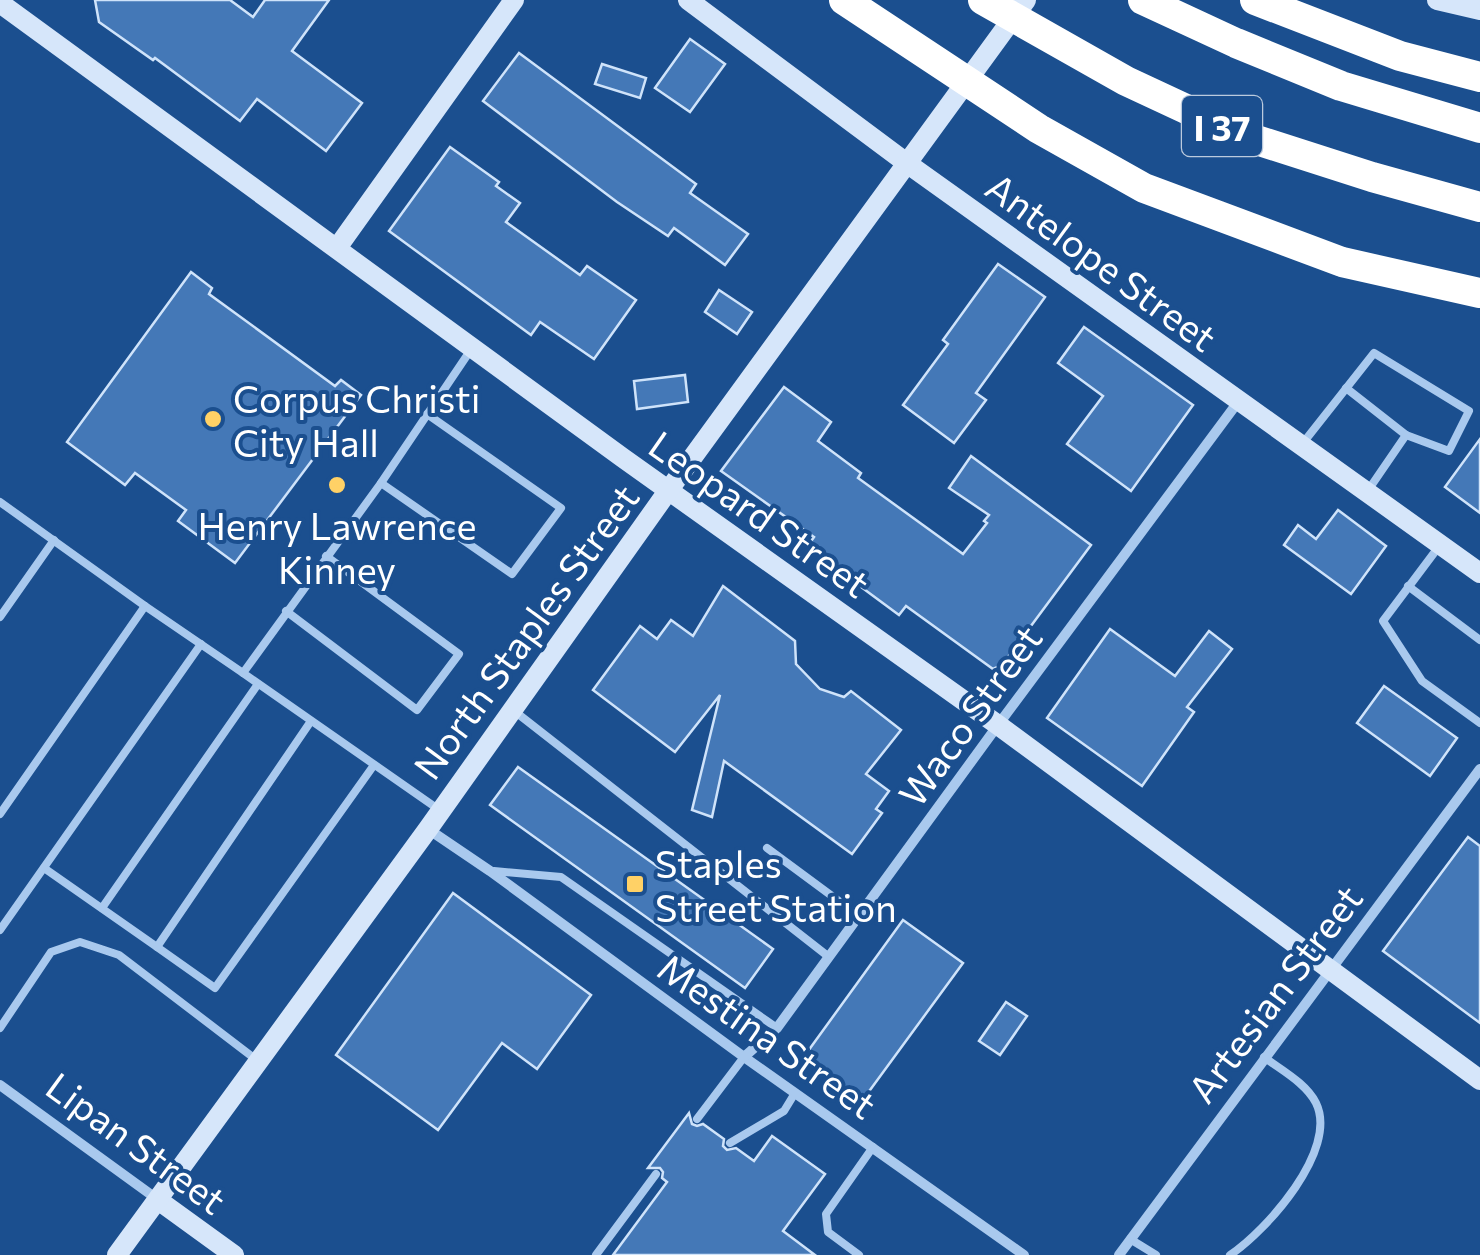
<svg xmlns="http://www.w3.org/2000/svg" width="1480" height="1255" viewBox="0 0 1480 1255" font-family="Commissioner,sans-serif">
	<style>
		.building { fill: #4478b7; stroke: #cfe3fa; stroke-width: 2.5 }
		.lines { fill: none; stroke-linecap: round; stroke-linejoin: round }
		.lane { stroke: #a9c9ee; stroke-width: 8 }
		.street { stroke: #a9c9ee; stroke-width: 10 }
		.secondary { stroke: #d6e6fa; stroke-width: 20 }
		.highway { stroke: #fff; stroke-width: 30 }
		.poi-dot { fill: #ffd166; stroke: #1b4f8f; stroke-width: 4 }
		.labels { text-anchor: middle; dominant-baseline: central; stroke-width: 8; stroke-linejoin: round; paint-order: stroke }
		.shield { fill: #1b4f8f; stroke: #bbcadd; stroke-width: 2.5 }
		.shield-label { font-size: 35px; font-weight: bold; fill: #fff }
		.street-label { font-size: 38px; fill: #fff; stroke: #1b4f8f }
		.poi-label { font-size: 38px; fill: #fff; stroke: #1b4f8f; text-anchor: start }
	</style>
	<rect width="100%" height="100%" fill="#1b4f8f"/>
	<g class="building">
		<path d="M95,0h135l23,17 12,-17h64l-37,51 70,52 -36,48 -69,-52 -17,22 -85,-63 -2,2 -54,-38z"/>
		<path d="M690,39l35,25 -35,48 -35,-24z"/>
		<path d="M519,53l177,131 -6,9 58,41 -23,31 -51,-37 -6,8 -51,-34 -134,-101z"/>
		<path d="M602,64l44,14 -6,20 -45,-14z"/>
		<path d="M450,147l49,35 -3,4 24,17 -14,19 74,53 7,-9 49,34 -42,59 -54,-37 -9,13 -142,-104z"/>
		<path d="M998,264l47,33 -69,96 10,7 -32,43 -51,-38 45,-61 -5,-4z"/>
		<path d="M191,272l21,16 -3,6 126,92 6,-6 20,15 -126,168 -57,-42 8,-11 -51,-37 -10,12 -58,-43z"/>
		<path d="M719,290l33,22 -15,22 -32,-22z"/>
		<path d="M1084,327l109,78 -62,86 -64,-47 36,-48 -45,-33z"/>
		<path d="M685,375l3,27 -51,7 -3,-28z"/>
		<path d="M784,387l47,35 -13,19 43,32 -3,5 105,76 24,-31 -3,-2 5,-6 -40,-27 22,-32 120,89 -89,120 -9,4 -87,-63 -7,9 -92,-68 7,-10 -93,-66z"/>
		<path d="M1480,439v74l-35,-26z"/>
		<path d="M1338,510l48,36 -35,48 -67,-49 14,-20 18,14z"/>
		<path d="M723,586l72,55 1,23 24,25 24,8 7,-6 50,39 -35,44 23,17 -13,18 6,4 -30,41 -128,-93 -12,56 -20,-7 28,-115 -45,57 -82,-62 47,-64 17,13 14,-19 22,16z"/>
		<path d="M1110,629l65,47 34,-45 23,18 -45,58 7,5 -52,74 -95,-68z"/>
		<path d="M1384,686l73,52 -27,38 -73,-53z"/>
		<path d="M518,767l255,182 -28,39 -255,-183z"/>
		<path d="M1468,837l12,9v177l-97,-72z"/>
		<path d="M453,893l138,102 -54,74 -35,-26 -64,87 -102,-75z"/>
		<path d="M903,920l60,43 -101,138 -59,-43z"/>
		<path d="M1006,1002l21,14 -27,39 -21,-14z"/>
		<path d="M689,1113l3,11 5,2 6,-2 21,15 -1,7 4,4 9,-2 18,13 18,-25 53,38 -42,57 32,24h-202l54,-73 -5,-4 1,-6 -3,-4h-12z"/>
	</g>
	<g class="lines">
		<g class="lane">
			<path d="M1346,388l60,47 -37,54"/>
			<path d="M1303,443l71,-90 95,58 -20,40 -43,-16"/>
			<path d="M381,483l131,91 49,-66 -134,-94"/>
			<path d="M0,502l145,104"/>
			<path d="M1440,545l-57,76 39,60 58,42"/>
			<path d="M1408,586l72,54"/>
			<path d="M286,611l131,99 42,-56 -133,-98"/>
			<path d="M0,617l54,-77"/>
			<path d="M513,710l316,247"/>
			<path d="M438,809l-195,-136 138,-190 91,-135"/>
			<path d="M0,814l145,-208 98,67"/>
			<path d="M767,848l92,68"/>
			<path d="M44,868l113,79 154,-226"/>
			<path d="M494,871l67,6 216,151"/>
			<path d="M102,908l156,-224"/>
			<path d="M0,930l201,-286"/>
			<path d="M157,947l58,41 159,-223"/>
			<path d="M0,1028l51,-76 29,-10 39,13 139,106"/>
			<path d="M697,1119l47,-62"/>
			<path d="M730,1143l54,-32 11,-18"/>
			<path d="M1130,1239l26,16"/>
			<path d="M596,1255l60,-81"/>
			<path d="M859,1255l-31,-23 -2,-18 47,-67"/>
			<path d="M1230,1255c36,-24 109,-105 86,-152 -10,-20 -35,-33 -52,-46"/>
		</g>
		<g class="street">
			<path d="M428,829l62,42 254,186 280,198"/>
			<path d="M744,1057l33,-29 221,-303 240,-323"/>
			<path d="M0,1085l157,114"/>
			<path d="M1119,1255l361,-486"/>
		</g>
		<g class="secondary">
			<path d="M688,0l220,164 572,409"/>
			<path d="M1437,0l43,10"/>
			<path d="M0,3l623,455 375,267 482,355"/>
			<path d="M337,248l177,-248"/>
			<path d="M158,1200l76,55"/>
			<path d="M117,1255l311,-426 240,-338 358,-491"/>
		</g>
		<g class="highway">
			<path d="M844,0l195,129 105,59 198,74 138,31"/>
			<path d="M983,0l143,81 118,55 128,41 108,30"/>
			<path d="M1143,0l93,43 105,43 139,42"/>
			<path d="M1255,0l145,56 80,21"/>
		</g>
	</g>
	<g class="poi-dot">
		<circle cx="213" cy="419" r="10"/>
		<circle cx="337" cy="485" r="10"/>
		<rect x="625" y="874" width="20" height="20" rx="5"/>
	</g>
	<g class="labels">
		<rect class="shield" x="1182" y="96" width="80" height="60" rx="8"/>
		<g class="shield-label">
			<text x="1222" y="126">I 37</text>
		</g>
		<g class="street-label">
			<text transform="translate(1102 261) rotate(36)">Antelope Street</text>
			<text transform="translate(760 513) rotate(35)">Leopard Street</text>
			<text transform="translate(525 631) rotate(-54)">North Staples Street</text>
			<text transform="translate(969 715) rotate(-54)">Waco Street</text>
			<text transform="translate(1274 993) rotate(-53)">Artesian Street</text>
			<text transform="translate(768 1035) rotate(35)">Mestina Street</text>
			<text transform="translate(137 1142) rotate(36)">Lipan Street</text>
		</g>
		<g class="poi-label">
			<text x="233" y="397">Corpus Christi<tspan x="233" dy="44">City Hall</tspan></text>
			<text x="337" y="524" text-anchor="middle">Henry Lawrence<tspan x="337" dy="44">Kinney</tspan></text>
			<text x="655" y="862">Staples<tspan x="655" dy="44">Street Station</tspan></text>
		</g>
	</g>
</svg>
